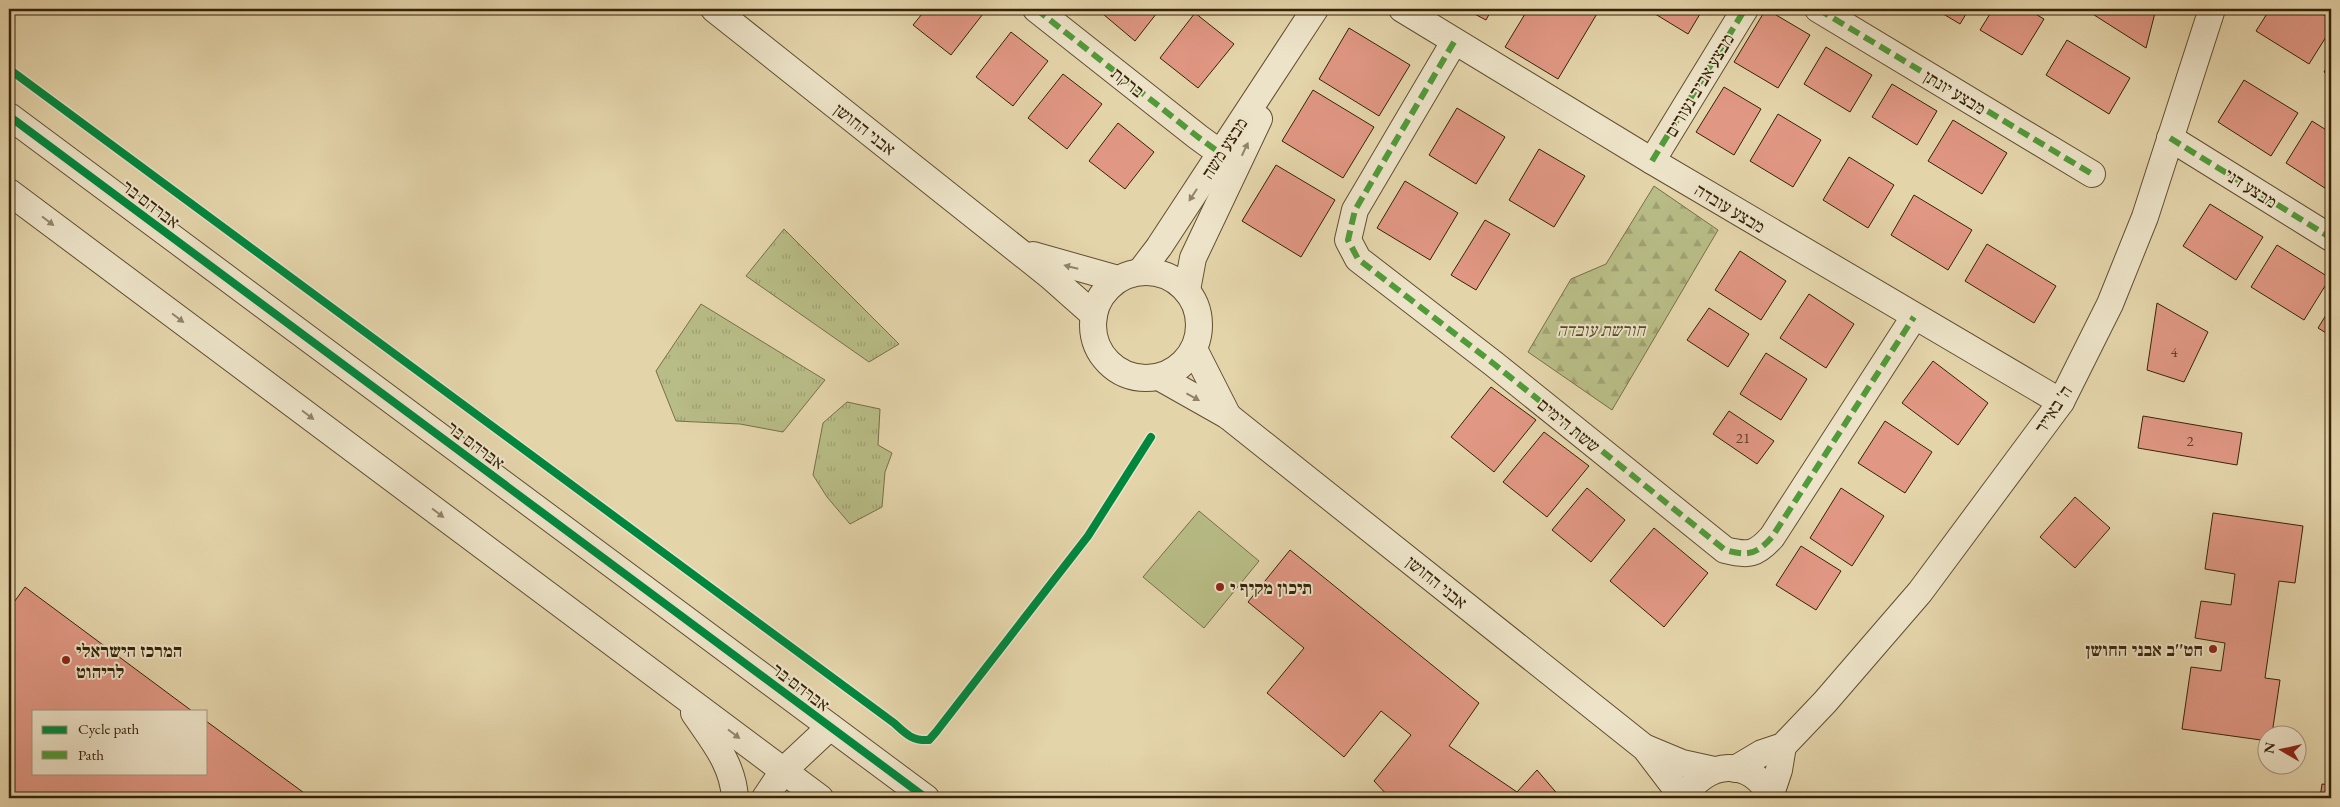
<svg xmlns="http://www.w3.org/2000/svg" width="2340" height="807" viewBox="0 0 2340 807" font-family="'EB Garamond','Frank Ruhl Libre',serif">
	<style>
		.grass { fill: url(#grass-tufts); stroke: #777047 }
		.forest { fill: url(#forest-firs); stroke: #777047 }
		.pitch { fill: #b8bc86; stroke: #777047 }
		.building { fill: #e09783; stroke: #362308 }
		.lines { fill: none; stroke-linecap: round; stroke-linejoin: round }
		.minor-casing { stroke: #624f30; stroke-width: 28 }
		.minor { stroke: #ede3c8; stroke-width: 26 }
		.quiet { stroke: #519b3a; stroke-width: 6; stroke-dasharray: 12 6; stroke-linecap: butt }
		.cycleway-casing { stroke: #ede3c8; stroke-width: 11 }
		.cycleway { stroke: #00873e; stroke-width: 8 }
		.oneway { fill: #928368 }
		.poi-dot { fill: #8f2418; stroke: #ede3c8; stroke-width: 2 }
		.labels { text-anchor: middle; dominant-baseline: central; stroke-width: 4; stroke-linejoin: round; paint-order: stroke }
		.number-label { font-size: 15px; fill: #604027 }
		.street-label { font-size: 18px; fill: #362308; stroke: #ede3c8 }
		.park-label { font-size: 18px; font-style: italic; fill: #564928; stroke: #ede3c8 }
		.poi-label { font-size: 18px; font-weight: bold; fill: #362308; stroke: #ede3c8; text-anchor: start }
	</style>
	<defs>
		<pattern id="grass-tufts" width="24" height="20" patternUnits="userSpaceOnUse" patternTransform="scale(1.25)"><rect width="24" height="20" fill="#b8bc86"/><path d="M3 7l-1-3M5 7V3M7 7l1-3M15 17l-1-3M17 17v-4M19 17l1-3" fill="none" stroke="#9fa172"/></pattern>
		<pattern id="forest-firs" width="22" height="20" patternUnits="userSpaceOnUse" patternTransform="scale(1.25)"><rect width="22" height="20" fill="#b8bc86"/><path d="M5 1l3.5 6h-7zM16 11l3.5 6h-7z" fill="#9fa172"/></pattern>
	</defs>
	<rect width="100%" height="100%" fill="#e4d4aa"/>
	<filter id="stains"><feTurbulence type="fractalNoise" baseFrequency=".004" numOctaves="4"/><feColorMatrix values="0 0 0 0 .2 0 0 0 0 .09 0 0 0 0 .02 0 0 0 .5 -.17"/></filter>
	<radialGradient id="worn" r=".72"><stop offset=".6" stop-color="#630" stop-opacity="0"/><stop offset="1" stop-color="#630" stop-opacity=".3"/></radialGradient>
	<g class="grass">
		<path d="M784,229l115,115 -30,18 -123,-86z"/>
		<path d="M701,304l124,76 -42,52 -43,-8 -64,-3 -20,-50z"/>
		<path d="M847,402l33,7 -2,36 14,8 -7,19 -3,35 -32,17 -23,-27 -14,-22 10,-52z"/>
	</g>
	<path class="forest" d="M1654,186l64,44 -106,180 -84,-58 43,-73 35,-15z"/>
	<path class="pitch" d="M1199,511l60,50 -55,67 -61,-51z"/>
	<g class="building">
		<path d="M926,9h59l1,1 -35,45 -38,-30z"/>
		<path d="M1097,9h63l-25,32z"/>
		<path d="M1465,9h27l-6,11z"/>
		<path d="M1528,9h65l5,3 -40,67 -53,-32z"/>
		<path d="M1647,9h56l-15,25z"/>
		<path d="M1766,9l44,26 -32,53 -44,-26z"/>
		<path d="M1935,9h34l-9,15z"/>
		<path d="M1993,9h34l17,10 -22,36 -42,-25z"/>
		<path d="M2093,9h63l-10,39 -55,-35z"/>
		<path d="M2270,9h44l17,10v10l-22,35 -53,-33z"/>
		<path d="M1195,13l39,31 -36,44 -38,-30z"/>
		<path d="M1349,28l61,37 -31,51 -60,-37z"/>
		<path d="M1011,32l37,29 -35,45 -37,-29z"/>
		<path d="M2067,40l63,38 -21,36 -63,-39z"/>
		<path d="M1826,47l46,28 -22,37 -46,-28z"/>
		<path d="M2331,60v17l-7,-5z"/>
		<path d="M1063,74l39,30 -35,45 -39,-31z"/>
		<path d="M2244,80l54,33 -27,43 -53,-34z"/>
		<path d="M1892,84l45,27 -20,34 -45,-28z"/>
		<path d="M1724,87l37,22 -27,46 -38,-23z"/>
		<path d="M1313,90l61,37 -31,51 -61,-37z"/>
		<path d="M1457,108l48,29 -29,47 -47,-29z"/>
		<path d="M1778,114l43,26 -28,47 -43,-26z"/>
		<path d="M1953,120l54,33 -25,41 -54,-33z"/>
		<path d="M2312,121l19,12v59l-45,-29z"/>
		<path d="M1118,123l36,29 -29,37 -36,-28z"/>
		<path d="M1539,149l46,27 -31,51 -45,-27z"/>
		<path d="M1849,157l45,28 -26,43 -45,-28z"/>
		<path d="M1276,165l59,35 -34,57 -59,-36z"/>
		<path d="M1405,181l53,32 -28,47 -53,-32z"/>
		<path d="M1914,195l58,35 -24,40 -57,-35z"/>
		<path d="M2210,204l53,33 -27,43 -53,-34z"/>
		<path d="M1485,220l25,14 -34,56 -25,-15z"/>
		<path d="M1987,244l69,42 -22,37 -69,-42z"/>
		<path d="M2277,245l53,33 -26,42 -53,-33z"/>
		<path d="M1740,251l46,30 -25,39 -46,-30z"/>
		<path d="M1809,294l45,30 -28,44 -46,-30z"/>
		<path d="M2157,303l51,29 -24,50 -37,-12z"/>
		<path d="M2331,307v29l-13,-8z"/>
		<path d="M1709,308l40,26 -21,33 -41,-27z"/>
		<path d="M1766,353l41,26 -26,41 -41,-26z"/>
		<path d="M1933,361l55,42 -30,42 -56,-42z"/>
		<path d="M1491,387l45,33 -42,52 -43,-35z"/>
		<path d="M1729,411l45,30 -17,23 -44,-30z"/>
		<path d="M2143,416l99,17 -5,32 -99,-17z"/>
		<path d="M1885,421l47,31 -27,41 -47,-30z"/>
		<path d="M1544,432l45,34 -42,51 -44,-35z"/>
		<path d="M1587,488l38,32 -34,42 -39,-32z"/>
		<path d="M1841,488l43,28 -32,50 -42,-28z"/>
		<path d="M2075,497l35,31 -35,40 -35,-31z"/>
		<path d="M2213,513l90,13 -8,57 -16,-2 -14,97 15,2 -8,54h-4v7l-86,-12 9,-62 30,4 4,-28 -30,-5 6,-37 30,4 4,-31 -30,-5z"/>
		<path d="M1654,528l54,45 -44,54 -54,-46z"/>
		<path d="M1801,546l40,25 -25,39 -40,-25z"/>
		<path d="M1290,550l189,153 -30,43 68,46 20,-22 23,27 46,1h-216l-16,-17 37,-46 -30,-24 -37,46 -77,-64 37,-45 -56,-46z"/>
		<path d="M25,587l167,124h-158v62h172v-52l105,77h-302v-189z"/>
		<path d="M2322,784l9,1v13h-11z"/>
	</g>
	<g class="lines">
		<defs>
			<g id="minor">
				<path d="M714,9l336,267 44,39"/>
				<path d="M1036,9l162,128 22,16"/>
				<path d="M1402,9l250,152 409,241"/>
				<path d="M1818,9l274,165"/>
				<path d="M1454,42l-99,168 -7,30 10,19 136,105 231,186c23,6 31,5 47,-13l142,-220"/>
				<path d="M9,116l917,682"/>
				<path d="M2170,138l161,100"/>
				<path d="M1652,161l93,-152"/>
				<path d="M9,192l811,606"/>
				<path d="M1033,255l85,24"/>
				<path d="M1140,272l19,-25 156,-238"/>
				<circle cx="1146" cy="325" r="53"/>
				<path d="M1187,290l6,-32 66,-139"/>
				<path d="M1194,349l34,67"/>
				<path d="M1159,377l69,39 417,332 38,50"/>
				<path d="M694,713c19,28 39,51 41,85"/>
				<path d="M1646,748l36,15 32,7"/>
				<path d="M1735,769l27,-16 21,-7 42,-44 95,-110 141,-190 49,-98 35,-87 67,-208"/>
				<path d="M1770,797l9,-27 4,-24"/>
				<path d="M765,798l18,-27 47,-44"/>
				<path d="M1684,798c21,-38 68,-42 87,0"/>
			</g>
		</defs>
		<use href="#minor" class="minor-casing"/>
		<use href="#minor" class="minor"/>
		<g class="quiet">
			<path d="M1036,9l162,128 22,16"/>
			<path d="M1818,9l274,165"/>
			<path d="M1454,42l-99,168 -7,30 10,19 136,105 231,186c23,6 31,5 47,-13l142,-220"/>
			<path d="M2170,138l161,100"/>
			<path d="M1652,161l93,-152"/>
		</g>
		<defs>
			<g id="cycleway">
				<path d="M9,69l885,654c12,11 18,18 35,17l7,-8 152,-196 63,-99"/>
				<path d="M9,116l917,682"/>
			</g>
		</defs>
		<use href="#cycleway" class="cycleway-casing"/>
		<use href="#cycleway" class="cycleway"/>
	</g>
	<defs><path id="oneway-solid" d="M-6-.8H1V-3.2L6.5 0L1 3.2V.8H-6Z" transform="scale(1.25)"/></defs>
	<g class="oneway">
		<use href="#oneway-solid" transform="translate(1245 149) rotate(-65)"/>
		<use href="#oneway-solid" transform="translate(1193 195) rotate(123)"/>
		<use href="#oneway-solid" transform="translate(48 221) rotate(37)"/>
		<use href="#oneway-solid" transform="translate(1071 267) rotate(-166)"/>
		<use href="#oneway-solid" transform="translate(178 318) rotate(37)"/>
		<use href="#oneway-solid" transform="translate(1193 397) rotate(29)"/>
		<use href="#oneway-solid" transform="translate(308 415) rotate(37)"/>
		<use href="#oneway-solid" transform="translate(438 513) rotate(37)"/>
		<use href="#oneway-solid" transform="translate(734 734) rotate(37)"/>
	</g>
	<g class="poi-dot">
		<circle cx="1220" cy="587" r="5"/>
		<circle cx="2213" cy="649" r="5"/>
		<circle cx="66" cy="660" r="5"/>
	</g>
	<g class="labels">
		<g class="number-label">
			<text x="2174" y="351">4</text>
			<text x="1743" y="437">21</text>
			<text x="2190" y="440">2</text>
		</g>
		<g class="street-label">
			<text transform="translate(1128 82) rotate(39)">ברקת</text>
			<text transform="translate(1699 85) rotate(-59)">מבצע אביב נעורים</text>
			<text transform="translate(1955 92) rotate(31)">מבצע יונתן</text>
			<text transform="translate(865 129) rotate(38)">אבני החושן</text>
			<text transform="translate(1224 148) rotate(-57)">מבצע משה</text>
			<text transform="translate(2251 188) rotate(32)">מבצע דני</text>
			<text transform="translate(151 204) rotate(37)">אברהם בר</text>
			<text transform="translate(1730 208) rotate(31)">מבצע עובדה</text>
			<text transform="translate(2053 409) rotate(-57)">ה' באייר</text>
			<text transform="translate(1569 425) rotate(39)">ששת הימים</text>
			<text transform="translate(476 445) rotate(37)">אברהם בר</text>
			<text transform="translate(1437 582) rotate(39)">אבני החושן</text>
			<text transform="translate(801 687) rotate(37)">אברהם בר</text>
		</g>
		<g class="park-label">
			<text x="1601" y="329">חורשת עובדה</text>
		</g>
		<g class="poi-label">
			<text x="1230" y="587">תיכון מקיף י</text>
			<text x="2203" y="649" text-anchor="end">חט''ב אבני החושן</text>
			<text x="76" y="650">המרכז הישראלי<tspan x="76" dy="21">לריהוט</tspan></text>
		</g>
	</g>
	<rect width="2340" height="807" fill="none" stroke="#e4d4aa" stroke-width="30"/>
	<rect x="10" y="10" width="2320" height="787" fill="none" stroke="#362308" stroke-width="2.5"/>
	<rect x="15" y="15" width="2310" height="777" fill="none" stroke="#362308"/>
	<rect x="32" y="710" width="175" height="65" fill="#ede3c8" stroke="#a4967b"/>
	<rect x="42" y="726" width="25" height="8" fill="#00873e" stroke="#a4967b"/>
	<text x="78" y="734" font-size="15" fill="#362308">Cycle path</text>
	<rect x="42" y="751" width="25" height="8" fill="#519b3a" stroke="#a4967b"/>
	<text x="78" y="760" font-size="15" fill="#362308">Path</text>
	<g transform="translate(2282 750) rotate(279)"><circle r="24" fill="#ede3c8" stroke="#a4967b"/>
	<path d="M0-4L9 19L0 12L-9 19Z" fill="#8f2418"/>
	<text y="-8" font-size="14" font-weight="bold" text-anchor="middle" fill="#362308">N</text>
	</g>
	<rect width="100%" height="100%" filter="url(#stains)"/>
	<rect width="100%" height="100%" fill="url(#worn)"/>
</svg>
